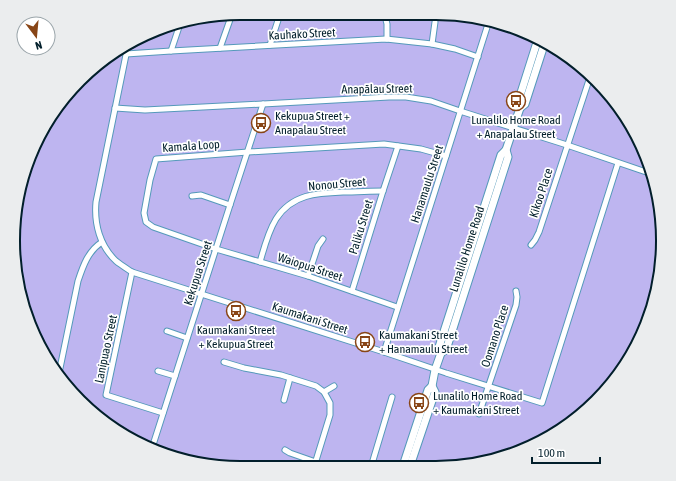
<svg xmlns="http://www.w3.org/2000/svg" width="676" height="481" viewBox="0 0 676 481" font-family="'Asap Condensed',sans-serif">
	<style>
		.water { fill: #beb5f0 }
		.lines { fill: none; stroke-linecap: round; stroke-linejoin: round }
		.street-casing { stroke: #5599ba; stroke-width: 7 }
		.secondary-casing { stroke: #5599ba; stroke-width: 9 }
		.street { stroke: #fff; stroke-width: 5 }
		.secondary { stroke: #fff; stroke-width: 7 }
		.labels { text-anchor: middle; dominant-baseline: central; stroke-width: 3.5; stroke-linejoin: round; paint-order: stroke }
		.street-label { font-size: 12px; fill: #021f2b; stroke: #fff }
		.poi-label { font-size: 12px; fill: #021f2b; stroke: #fff; text-anchor: start }
		.rim { fill: none; stroke: #021f2b; stroke-width: 2 }
	</style>
	<rect width="100%" height="100%" fill="#d5effe"/>
	<path class="water" d="M241,13l239,4 69,27 58,47 44,77 11,88 -23,85 -54,71 -62,39 -58,15 -239,2 -86,-23 -71,-55 -39,-62 -15,-58 2,-74 19,-56 33,-49 45,-40 67,-30z"/>
	<g class="lines">
		<defs>
			<g id="street">
				<path d="M385,16l2,8v15"/>
				<path d="M432,44l3,-22"/>
				<path d="M128,45l-32,157c-2,22 4,44 20,59 5,4 10,7 16,11l252,80 62,21 96,30 76,-240"/>
				<path d="M270,45l10,-31"/>
				<path d="M220,48l12,-34"/>
				<path d="M171,51l10,-30"/>
				<path d="M126,54l45,-3 215,-12 46,5 23,5 23,8"/>
				<path d="M115,108l30,2 118,-6 126,-7h17l25,4 29,10 107,34 85,29"/>
				<path d="M192,196l9,-1 29,10"/>
				<path d="M531,245l4,-5 4,-8 51,-155"/>
				<path d="M260,262c4,-14 8,-30 16,-43 16,-25 41,-26 67,-27 14,0 27,-1 40,-1"/>
				<path d="M132,272l-26,123 57,18"/>
				<path d="M308,276l10,-30 5,-7"/>
				<path d="M352,291l31,-100 15,-45"/>
				<path d="M397,307l-89,-31 -92,-27 -63,-22 -7,-5 -2,-9 6,-33 6,-21 92,-7 136,-8 37,5 25,7"/>
				<path d="M167,331l20,7"/>
				<path d="M384,352l78,-246 27,-85"/>
				<path d="M224,362l20,6 37,7 35,11 8,6 6,11v12l-16,52"/>
				<path d="M158,371l17,5"/>
				<path d="M59,373l19,-92c5,-15 10,-30 24,-39"/>
				<path d="M324,392l10,-6"/>
				<path d="M284,400l6,-22"/>
				<path d="M479,414l37,-109 1,-8 -1,-6"/>
				<path d="M152,448l78,-243 33,-101"/>
				<path d="M285,450l5,3 40,14"/>
				<path d="M371,467l21,-70"/>
			</g>
			<g id="secondary">
				<path d="M520,108l5,-4 20,-62"/>
				<path d="M441,353l5,-3 62,-193 -2,-7"/>
				<path d="M403,466l25,-76 4,-4"/>
				<path d="M410,466l25,-74 -3,-6 3,-16 6,-17 -2,-6 62,-192 5,-5 14,-42 -2,-6 20,-63"/>
			</g>
		</defs>
		<use href="#street" class="street-casing"/>
		<use href="#secondary" class="secondary-casing"/>
		<use href="#street" class="street"/>
		<use href="#secondary" class="secondary"/>
	</g>
	<defs>
		<symbol id="bus-ring" viewBox="-11 -11 22 22"><circle r="9.5" fill="#fff" stroke="#884516" stroke-width="1.5"/><path d="M-5-6H5V4H4V6H2V4H-2V6H-4V4H-5ZM-3.5-4V0h7V-4ZM-3.5 1.2v1.5H-2V1.2ZM2 1.2v1.5H3.5V1.2Z" fill="#884516"/></symbol>
	</defs>
	<g fill-rule="evenodd">
		<use href="#bus-ring" x="505" y="90" width="22" height="22"/>
		<use href="#bus-ring" x="250" y="112" width="22" height="22"/>
		<use href="#bus-ring" x="225" y="300" width="22" height="22"/>
		<use href="#bus-ring" x="354" y="331" width="22" height="22"/>
		<use href="#bus-ring" x="408" y="392" width="22" height="22"/>
	</g>
	<g class="labels">
		<g class="street-label">
			<text transform="translate(302 34) rotate(-3)">Kauhako Street</text>
			<text transform="translate(377 89) rotate(-1)">Anapālau Street</text>
			<text transform="translate(191 146) rotate(-4)">Kamala Loop</text>
			<text transform="translate(337 184) rotate(-5)">Nonou Street</text>
			<text transform="translate(427 184) rotate(-72)">Hanamaulu Street</text>
			<text transform="translate(541 193) rotate(-72)">Kikoo Place</text>
			<text transform="translate(361 227) rotate(-73)">Paliku Street</text>
			<text transform="translate(467 249) rotate(-72)">Lunalilo Home Road</text>
			<text transform="translate(310 267) rotate(18)">Waiopua Street</text>
			<text transform="translate(198 273) rotate(-72)">Kekupua Street</text>
			<text transform="translate(310 318) rotate(18)">Kaumakani Street</text>
			<text transform="translate(495 336) rotate(-72)">Oomano Place</text>
			<text transform="translate(106 349) rotate(-78)">Lanipuao Street</text>
		</g>
		<g class="poi-label">
			<text x="275" y="116">Kekupua Street +<tspan x="275" dy="14">Anapalau Street</tspan></text>
			<text x="516" y="120" text-anchor="middle">Lunalilo Home Road<tspan x="516" dy="14">+ Anapalau Street</tspan></text>
			<text x="236" y="330" text-anchor="middle">Kaumakani Street<tspan x="236" dy="14">+ Kekupua Street</tspan></text>
			<text x="379" y="335">Kaumakani Street<tspan x="379" dy="14">+ Hanamaulu Street</tspan></text>
			<text x="433" y="396">Lunalilo Home Road<tspan x="433" dy="14">+ Kaumakani Street</tspan></text>
		</g>
	</g>
	<path d="M0 0H676V481H0ZM240 20H436A220 220 0 0 1 656 240V241A220 220 0 0 1 436 461H240A220 220 0 0 1 20 241V240A220 220 0 0 1 240 20Z" fill="#ebedee" fill-rule="evenodd"/>
	<path class="rim" d="M240 20H436A220 220 0 0 1 656 240V241A220 220 0 0 1 436 461H240A220 220 0 0 1 20 241V240A220 220 0 0 1 240 20Z"/>
	<g transform="translate(36 36) rotate(164)"><circle r="19" fill="#ffffff" stroke="#9aa5aa"/>
	<path d="M0-3L7 15L0 10L-7 15Z" fill="#884516"/>
	<text y="-6" font-size="11" font-weight="bold" text-anchor="middle" fill="#021f2b">N</text>
	</g>
	<path d="M532 457v6h68v-6" fill="none" stroke="#021f2b" stroke-width="2"/>
	<text x="538" y="457" font-size="12" fill="#021f2b" stroke="#ffffff" stroke-width="3" paint-order="stroke">100 m</text>
</svg>
